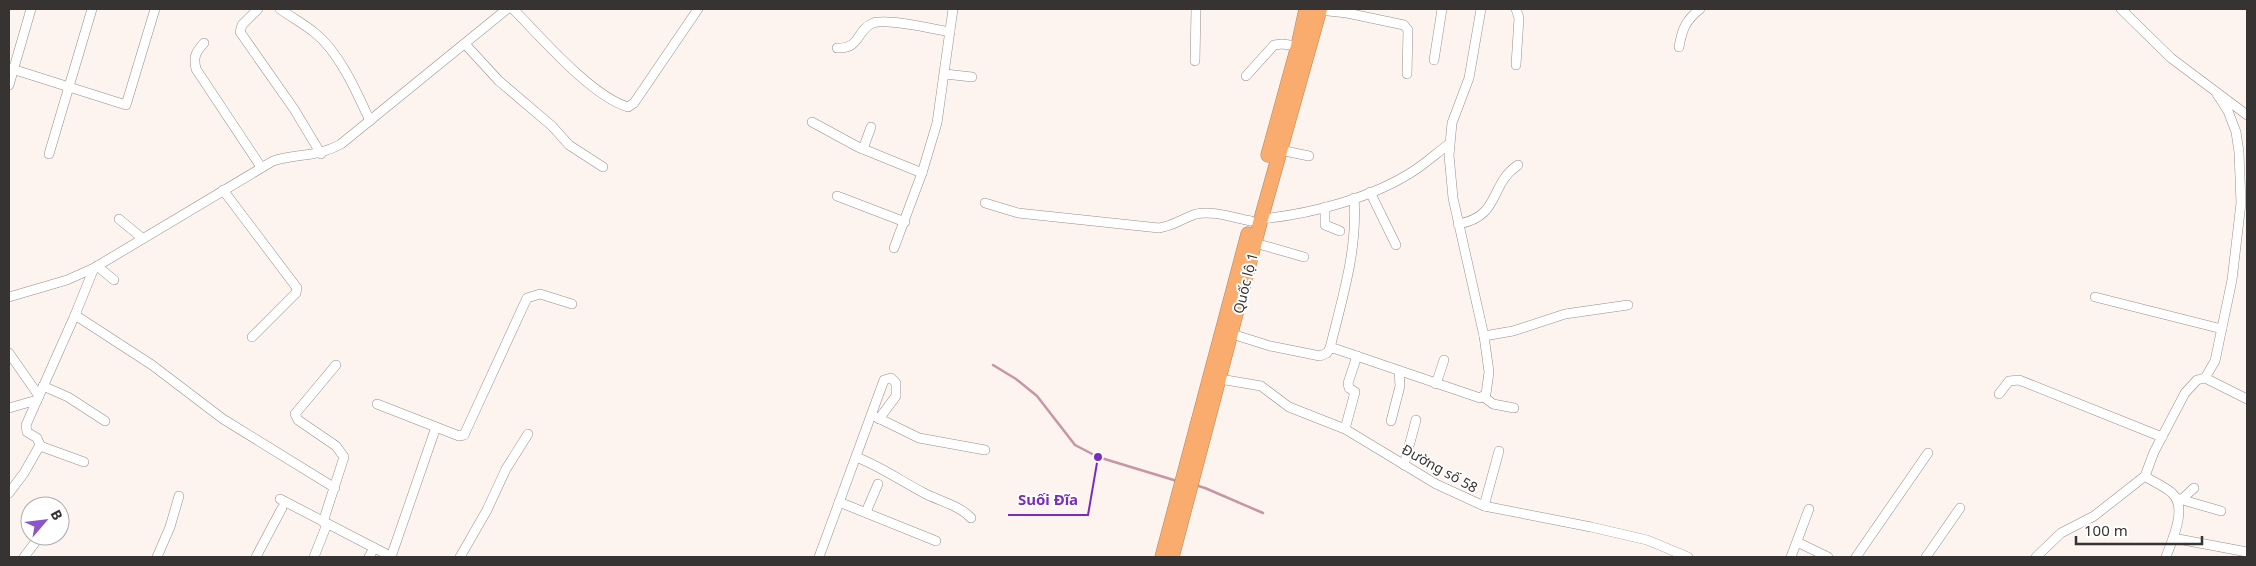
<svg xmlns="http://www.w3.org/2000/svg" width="2256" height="566" viewBox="0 0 2256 566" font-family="'Noto Sans',sans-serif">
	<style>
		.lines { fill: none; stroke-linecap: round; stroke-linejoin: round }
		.stream { stroke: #c696a3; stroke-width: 2.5 }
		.minor-casing { stroke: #978e8b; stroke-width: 10 }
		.highway-casing { stroke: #b6825a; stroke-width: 15 }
		.minor { stroke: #fff; stroke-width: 9 }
		.highway { stroke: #faac6f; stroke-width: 14 }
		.labels { text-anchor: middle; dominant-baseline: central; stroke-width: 4; stroke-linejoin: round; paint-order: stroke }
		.street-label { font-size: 14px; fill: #373332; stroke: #fff }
		.leader { fill: none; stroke: #7b2cbf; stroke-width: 2 }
		.callout-dot { fill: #7b2cbf; stroke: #fff; stroke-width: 2 }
		.callout-label { font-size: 15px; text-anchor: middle; font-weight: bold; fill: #7b2cbf; stroke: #fff; stroke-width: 4; stroke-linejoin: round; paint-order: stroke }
	</style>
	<rect width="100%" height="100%" fill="#fdf3ef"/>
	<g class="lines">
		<g class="stream">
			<path d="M993,365l23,14 21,17 38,49 23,12 79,24"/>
			<path d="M1195,485l10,3 58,25"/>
		</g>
		<defs>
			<g id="minor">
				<path d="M258,9l-16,16 -2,7 54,77 27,45"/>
				<path d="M280,9c11,8 24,15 35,24 25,20 42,60 55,88"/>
				<path d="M513,9c28,28 78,87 115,98l6,-4 64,-94"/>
				<path d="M2121,9l50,49 76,57"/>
				<path d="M1319,10l28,3 57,12 4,5 -1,44"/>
				<path d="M204,43c-8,9 -11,13 -8,26l65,98"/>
				<path d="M465,44l34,37 53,45 17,19 34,22"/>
				<path d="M1679,47c3,-18 7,-27 21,-38"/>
				<path d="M837,48c24,1 19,-18 36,-25 14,-5 60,6 77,9"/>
				<path d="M1434,60l8,-51"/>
				<path d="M1195,61l1,-52"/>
				<path d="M1516,65l3,-47 -3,-9"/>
				<path d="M9,68l117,37 29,-96"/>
				<path d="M945,74l27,3"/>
				<path d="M1246,76l28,-31 8,-1 16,2"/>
				<path d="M9,85l22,-76"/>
				<path d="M812,122l46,25 64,26"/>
				<path d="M863,149l8,-22"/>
				<path d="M1280,150l29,6"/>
				<path d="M49,154l43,-145"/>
				<path d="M223,190l74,98 -1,5 -44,44"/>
				<path d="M1370,192l26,53"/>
				<path d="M837,196l68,26"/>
				<path d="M985,203l33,10 141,15c15,-2 24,-10 37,-14 17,-4 38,4 55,7"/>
				<path d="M1325,207v18l15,6"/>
				<path d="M119,219l23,19"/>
				<path d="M1261,219c50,-5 112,-21 154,-49 12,-8 23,-18 34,-26"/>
				<path d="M1458,224c43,-7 31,-40 60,-59"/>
				<path d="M1255,243l49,14"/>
				<path d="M894,248l28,-75 15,-50 16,-114"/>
				<path d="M97,266l17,14"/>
				<path d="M9,297l58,-17 27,-12 179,-107c24,-8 43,-3 68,-17l166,-135"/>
				<path d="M2095,297l127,32"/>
				<path d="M75,315l77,50 71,54 112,69"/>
				<path d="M1232,334l38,12 50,10 7,-3 3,-5 6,1 144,49 6,-4 3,-22 -5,-36 -31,-138 -4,-43 3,-32 17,-45 12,-69"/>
				<path d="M1484,336l29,-5 52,-17 63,-9"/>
				<path d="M1330,348c12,-49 28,-99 24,-150"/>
				<path d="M9,353l30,43"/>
				<path d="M2205,378l42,21"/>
				<path d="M1220,379l41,7 28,21 56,22 91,55 48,22 107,21 56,13 41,17"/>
				<path d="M1436,384l8,-24"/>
				<path d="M43,386l25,11 37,24"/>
				<path d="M1999,394l10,-13 10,-1 143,57"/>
				<path d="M1484,397l9,7 21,4"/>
				<path d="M377,404l59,23 -45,130"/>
				<path d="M9,408l28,-8"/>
				<path d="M876,417l43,21 66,12"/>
				<path d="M1391,421l9,-35 -1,-15"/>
				<path d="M436,427l23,9 5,-1 63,-137 13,-4 32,10"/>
				<path d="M1345,429l10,-37 -6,-4 -1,-5 9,-27"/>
				<path d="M40,446l44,16"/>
				<path d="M856,457c24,9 45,24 68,36 15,8 35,12 47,25"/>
				<path d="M1404,465l12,-45"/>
				<path d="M2145,476c8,6 19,10 27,17 16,15 0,47 -6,64"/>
				<path d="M9,493l15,-20 16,-28 -3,-7 -10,-6 -1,-7 49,-110 19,-47"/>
				<path d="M2176,498l45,13"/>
				<path d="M280,499l112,58"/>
				<path d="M2181,500l13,-12"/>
				<path d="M839,502l97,39"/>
				<path d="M1484,506l15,-55"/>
				<path d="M866,512l12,-28"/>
				<path d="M323,522l21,-65 -8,-11 -38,-26 -3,-6 41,-49"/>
				<path d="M2173,538l74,14"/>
				<path d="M1797,542l31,15"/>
				<path d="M24,557l16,-21"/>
				<path d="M157,557l13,-30 9,-31"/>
				<path d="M256,557l26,-49"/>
				<path d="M314,557l13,-33"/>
				<path d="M369,557l5,-9"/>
				<path d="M460,557l27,-47 19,-41 22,-35"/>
				<path d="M819,557l65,-177 7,-2 5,5v13l-17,23"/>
				<path d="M1791,557l18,-48"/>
				<path d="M1856,557l72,-104"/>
				<path d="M1926,557l34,-49"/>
				<path d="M2036,557l25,-24 33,-17 51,-40 9,-24 31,-59 12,-13 8,-2 10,-17 17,-81 9,-77 -2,-51 -3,-20 -8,-21 -11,-17"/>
			</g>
			<g id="highway">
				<path d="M1268,155l30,-109 8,-37"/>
				<path d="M1162,557l86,-323"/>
				<path d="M1172,557l89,-338 59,-210"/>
			</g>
		</defs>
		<use href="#minor" class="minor-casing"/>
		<use href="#highway" class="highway-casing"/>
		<use href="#minor" class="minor"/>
		<use href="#highway" class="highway"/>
	</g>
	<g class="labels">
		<g class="street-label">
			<text transform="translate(1245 283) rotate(-76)">Quốc lộ 1</text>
			<text transform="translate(1440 468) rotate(29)">Đường số 58</text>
		</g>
	</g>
	<path class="leader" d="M1098 457L1088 515H1008"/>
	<circle class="callout-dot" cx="1098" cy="457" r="5"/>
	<g class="callout-label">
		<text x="1048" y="505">Suối Đĩa</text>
	</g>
	<rect width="2256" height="566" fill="none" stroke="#373332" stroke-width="20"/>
	<g transform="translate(45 521) rotate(62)"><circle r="24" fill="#ffffff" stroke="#afadad"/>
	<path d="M0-4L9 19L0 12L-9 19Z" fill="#8e54cb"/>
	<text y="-8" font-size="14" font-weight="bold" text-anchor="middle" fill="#373332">B</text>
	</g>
	<path d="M2076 536v8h126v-8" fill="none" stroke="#373332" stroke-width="2.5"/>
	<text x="2084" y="536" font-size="15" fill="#373332" stroke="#ffffff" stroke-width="4" paint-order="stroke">100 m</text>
</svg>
